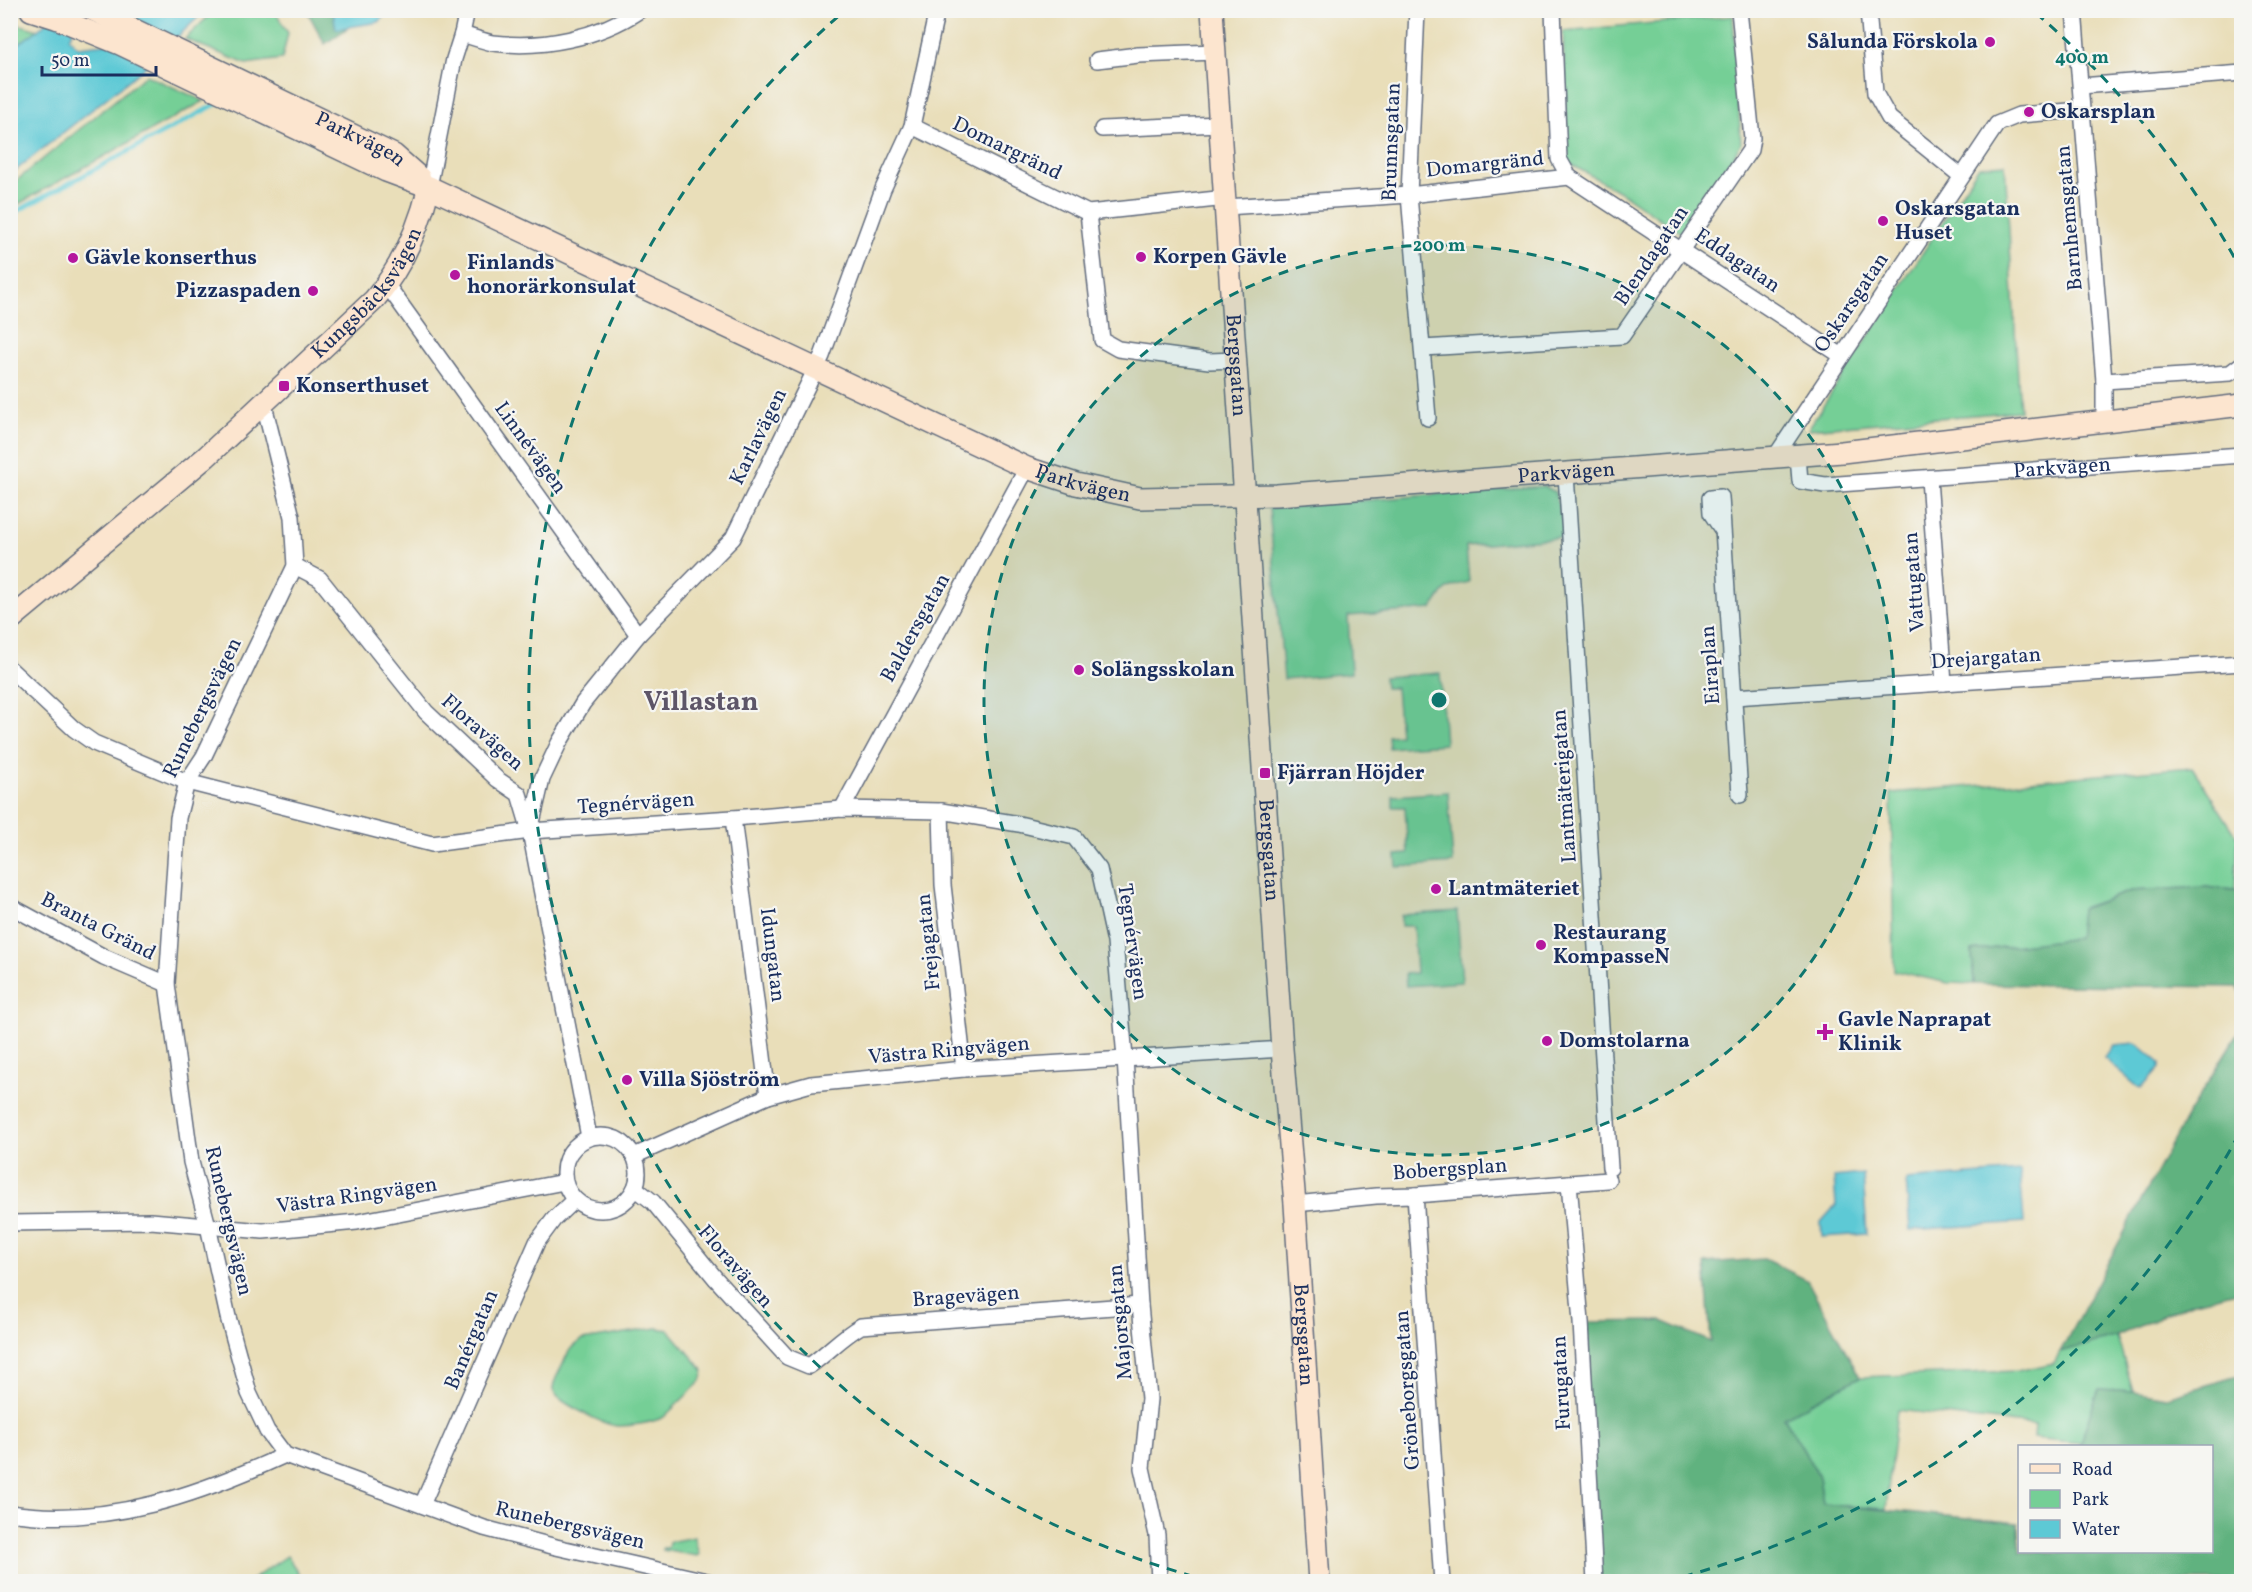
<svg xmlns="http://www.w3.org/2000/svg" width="2252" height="1592" viewBox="0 0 2252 1592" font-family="Vollkorn,serif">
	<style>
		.green { fill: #75cf96; stroke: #487f7a; stroke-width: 1.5 }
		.forest { fill: #60b27f; stroke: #3e706e; stroke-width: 1.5 }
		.water { fill: #5dc9d5; stroke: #3c7c9a; stroke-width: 1.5 }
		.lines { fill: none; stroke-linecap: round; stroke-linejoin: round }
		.stream { stroke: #5dc9d5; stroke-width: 4.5 }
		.street-casing { stroke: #636c7e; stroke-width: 18 }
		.secondary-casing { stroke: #636c7e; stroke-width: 24 }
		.street { stroke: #fff; stroke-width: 15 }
		.secondary { stroke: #fce5cf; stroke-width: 21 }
		.ring { fill: none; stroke: #0f766e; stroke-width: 3; stroke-dasharray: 10 8 }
		.poi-dot { fill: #b5179e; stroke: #f6f6f2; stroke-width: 2 }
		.labels { text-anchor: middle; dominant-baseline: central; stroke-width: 4.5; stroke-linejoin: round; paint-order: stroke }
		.poi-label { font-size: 21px; font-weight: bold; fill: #1b2f5e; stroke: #f6f6f2; text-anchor: start }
		.street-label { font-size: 21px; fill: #1b2f5e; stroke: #f6f6f2 }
		.district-label { font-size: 27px; font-weight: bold; fill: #5d5568; stroke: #f6f6f2 }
		.centre { fill: #0f766e; stroke: #f6f6f2; stroke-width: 3 }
		.ring-label { font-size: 18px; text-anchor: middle; font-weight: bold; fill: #0f766e; stroke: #f6f6f2; stroke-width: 4.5; stroke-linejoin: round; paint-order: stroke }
	</style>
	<rect width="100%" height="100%" fill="#f6f6f2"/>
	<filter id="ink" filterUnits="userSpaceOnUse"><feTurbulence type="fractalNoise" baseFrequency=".0167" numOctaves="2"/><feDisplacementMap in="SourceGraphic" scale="12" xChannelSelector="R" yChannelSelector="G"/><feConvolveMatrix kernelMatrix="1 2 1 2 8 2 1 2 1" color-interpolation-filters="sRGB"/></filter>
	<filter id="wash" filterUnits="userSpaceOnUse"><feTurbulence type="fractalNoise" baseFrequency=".008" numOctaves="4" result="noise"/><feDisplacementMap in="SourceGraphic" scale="24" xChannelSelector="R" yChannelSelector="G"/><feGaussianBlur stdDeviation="1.35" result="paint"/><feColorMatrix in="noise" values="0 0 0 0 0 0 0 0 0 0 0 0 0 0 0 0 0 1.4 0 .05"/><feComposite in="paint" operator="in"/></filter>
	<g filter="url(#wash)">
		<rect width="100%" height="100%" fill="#e9deb9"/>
		<g class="green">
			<path d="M214,11h61l13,22 -6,26 -36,5 -61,-25z"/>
			<path d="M1733,16l8,128 -59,90 -57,-39 -58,-33 -4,-131z"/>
			<path d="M11,22l27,8 -27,19z"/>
			<path d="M146,75l58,26 -193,107v-23z"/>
			<path d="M2005,164l15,247 -212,18 171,-263z"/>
			<path d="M1544,486l11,6 11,45 -100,9 3,36c-23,5 -25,7 -37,27l-84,7 3,57 -67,6 -15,-171z"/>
			<path d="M1440,673l5,71 -56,4 -1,-12 12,-1 -4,-47h-11l-1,-11z"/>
			<path d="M2192,767l46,71 -3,52 -29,-3 -75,4 -50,17 -2,30 -107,13 2,33 -26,-1 -54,-12 -3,-178z"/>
			<path d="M1448,792l5,71 -56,4 -1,-12 12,-1 -3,-47h-12v-11z"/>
			<path d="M1457,911l5,71 -56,4 -1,-12 11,-1 -3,-47h-12v-11z"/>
			<path d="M657,1328l12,2 35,41 -3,10 -37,36c-12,6 -33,9 -46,9 -12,0 -63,-25 -65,-36 -1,-8 7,-19 10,-26 5,-12 8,-19 20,-24z"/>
			<path d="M2117,1336l16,55 -34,-2 -19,54 -47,-5 1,-13 -137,-15 -11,99 -63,-5 -4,-27 -35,-60 76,-40 157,-6 37,-8 6,-11z"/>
			<path d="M694,1537l5,17 -2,2 -34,-6v-2h5l1,-6z"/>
			<path d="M287,1556l17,25h-54z"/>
		</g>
		<g class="forest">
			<path d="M307,11h26l3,18 13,-2 -24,17z"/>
			<path d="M2206,887l35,4v104l-4,-8 -263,-3 -2,-33 106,-13 3,-29 50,-18z"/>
			<path d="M2241,1028v263l-50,12 -74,33 -57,16 126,-235z"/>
			<path d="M1764,1259l43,21 53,97 -76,40 35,60 4,27 196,19 1,29h192v-106h-133l1,-3 19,-54 34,2 33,6 75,-22v206h-645l-15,-259 81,-1 49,21 -6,-79z"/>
		</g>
		<g class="water">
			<path d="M58,11h28l-9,11 -8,16 9,9 26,-3 21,-16 13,-17h67l-62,58 -132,105 -1,-124 28,-20z"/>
			<path d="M333,11v-1l55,1 -9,11 -43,7z"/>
			<path d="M2136,1043l24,20v5l-18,20 -4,-1 -34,-29 10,-13z"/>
			<path d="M2020,1171l4,51 -114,8 -4,-50z"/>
			<path d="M1863,1174l4,60 -45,3 -1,-15 15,-17 -2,-28z"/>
		</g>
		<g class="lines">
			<path class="stream" d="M10,215l212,-114"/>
		</g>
	</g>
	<g filter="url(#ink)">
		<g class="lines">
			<defs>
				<g id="street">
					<path d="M1417,10l-8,185 19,223"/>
					<path d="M1553,10l6,149 10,18 273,179"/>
					<path d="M1868,10l7,83 14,25 72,58"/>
					<path d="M2074,10l30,371v41"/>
					<path d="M462,34c10,3 21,7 31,9 50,6 105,-5 147,-33"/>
					<path d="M1097,60l41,-5 77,-3"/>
					<path d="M2081,86l161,-13"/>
					<path d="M912,126l176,87 138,-15"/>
					<path d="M1102,129l118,-5"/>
					<path d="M429,187l25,-128 8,-25 5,-24"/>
					<path d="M1226,207l183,-12 160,-18"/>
					<path d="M1088,213l14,127 16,9 91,12 27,-1"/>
					<path d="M387,285l251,350"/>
					<path d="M1423,348l199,-12 128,-186 2,-12 -13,-128"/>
					<path d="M2104,381l126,-8 12,-9"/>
					<path d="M264,405l28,112 3,49 -91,190 -17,26 -9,36 -11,166 24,178 17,64 20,91 21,76 18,38 18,24 199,73 72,19 155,35"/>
					<path id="s1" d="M1798,456l2,25 25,4 417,-30"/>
					<path d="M1775,457l222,-333 22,-9 63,-5"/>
					<path d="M1566,474l44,694"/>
					<path d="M1929,479l15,204"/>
					<path d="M1723,531l-12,-18 -1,-15 11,-1c7,100 13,199 19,298"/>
					<path d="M295,566l25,13 106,133 71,67 22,15 11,37 59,306"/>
					<path d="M10,669l64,60 20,14 93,39 245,62 98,-13 203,-13 109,-9 99,2 78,13 55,13 25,32 16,73 10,116 15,247 9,94 -7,69 15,67 2,47"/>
					<path d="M1734,697l508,-34"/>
					<path d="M842,809l185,-341"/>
					<path d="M941,811l2,74 21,184"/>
					<path d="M733,818l35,278"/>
					<path d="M530,831l12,-52 17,-36 24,-40 55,-68 95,-97 89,-182 61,-167 29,-63 25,-116"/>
					<path d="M10,906l94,51 63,27"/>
					<circle cx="601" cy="1173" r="37"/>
					<path d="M634,1156l134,-60 43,-12 153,-15 318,-20"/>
					<path d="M1569,1183l12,139 14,260"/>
					<path d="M635,1188l18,14 63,77 71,78 22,9c19,-13 31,-28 52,-40l279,-21"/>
					<path d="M1415,1195l27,387"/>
					<path d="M1295,1204l81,-8 39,-1 193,-15"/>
					<path d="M10,1223l141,-2 112,10 94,-9 207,-40"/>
					<path d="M422,1505l115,-263 17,-23 20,-19"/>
					<path d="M10,1513c96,15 190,-19 275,-58"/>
				</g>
				<g id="secondary">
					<path id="s2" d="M31,10l25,8 64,26 266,127 43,16 598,281 49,16 64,14 137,-3 565,-43 400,-47"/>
					<path id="s3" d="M93,10l301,145 26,23"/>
					<path id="s4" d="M1212,10l70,1039 13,155 24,378"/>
					<path id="s5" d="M10,620l196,-163 168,-157c28,-33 45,-72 55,-113"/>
				</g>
			</defs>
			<use href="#street" class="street-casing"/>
			<use href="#secondary" class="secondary-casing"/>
			<use href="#street" class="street"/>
			<use href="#secondary" class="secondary"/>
		</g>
	</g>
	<circle cx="1439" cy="700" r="455" fill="#0f766e" fill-opacity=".12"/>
	<g class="ring">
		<circle cx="1439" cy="700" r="455"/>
		<path d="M2239 1134A910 910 0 0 1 1667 1581M1211 1581A910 910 0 0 1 842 13M2036 13A910 910 0 0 1 2239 266"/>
	</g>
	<g class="poi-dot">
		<circle cx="1990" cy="42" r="6"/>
		<circle cx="2029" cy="112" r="6"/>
		<circle cx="1883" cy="221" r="6"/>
		<circle cx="1141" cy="257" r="6"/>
		<circle cx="73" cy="258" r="6"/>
		<circle cx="455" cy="275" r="6"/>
		<circle cx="313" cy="291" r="6"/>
		<rect x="278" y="380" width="12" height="12" rx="3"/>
		<circle cx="1079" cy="670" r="6"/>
		<rect x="1259" y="767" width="12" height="12" rx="3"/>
		<circle cx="1436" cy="889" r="6"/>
		<circle cx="1541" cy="945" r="6"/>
		<path d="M1822 1023h6v6h6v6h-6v6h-6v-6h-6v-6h6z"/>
		<circle cx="1547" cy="1041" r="6"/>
		<circle cx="627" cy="1080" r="6"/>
	</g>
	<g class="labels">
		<g class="poi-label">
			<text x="1978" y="42" text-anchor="end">Sålunda Förskola</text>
			<text x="2041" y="112">Oskarsplan</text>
			<text x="1895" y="209">Oskarsgatan<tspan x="1895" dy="24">Huset</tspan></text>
			<text x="1153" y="257">Korpen Gävle</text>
			<text x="85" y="258">Gävle konserthus</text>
			<text x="467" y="263">Finlands<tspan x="467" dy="24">honorärkonsulat</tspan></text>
			<text x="301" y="291" text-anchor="end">Pizzaspaden</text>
			<text x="296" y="386">Konserthuset</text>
			<text x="1091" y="670">Solängsskolan</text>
			<text x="1277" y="773">Fjärran Höjder</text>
			<text x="1448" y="889">Lantmäteriet</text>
			<text x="1553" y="933">Restaurang<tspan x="1553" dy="24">KompasseN</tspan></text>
			<text x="1838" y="1020">Gavle Naprapat<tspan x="1838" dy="24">Klinik</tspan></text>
			<text x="1559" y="1041">Domstolarna</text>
			<text x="639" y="1080">Villa Sjöström</text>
		</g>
		<g class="street-label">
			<text stroke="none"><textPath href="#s3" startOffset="297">Parkvägen</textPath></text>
			<text transform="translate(1392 142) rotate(-88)">Brunnsgatan</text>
			<text transform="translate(1007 149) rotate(26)">Domargränd</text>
			<text transform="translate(1485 165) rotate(-6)">Domargränd</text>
			<text transform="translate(2070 218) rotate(-95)">Barnhemsgatan</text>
			<text transform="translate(1652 256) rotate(-56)">Blendagatan</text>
			<text transform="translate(1737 261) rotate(34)">Eddagatan</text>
			<text stroke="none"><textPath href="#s5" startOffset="486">Kungsbäcksvägen</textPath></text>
			<text transform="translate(1852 303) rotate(-56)">Oskarsgatan</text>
			<text stroke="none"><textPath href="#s4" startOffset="356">Bergsgatan</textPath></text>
			<text transform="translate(759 437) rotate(-64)">Karlavägen</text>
			<text transform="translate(530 448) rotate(54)">Linnévägen</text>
			<text stroke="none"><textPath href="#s1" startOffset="288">Parkvägen</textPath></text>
			<text stroke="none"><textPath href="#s2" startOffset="1641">Parkvägen</textPath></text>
			<text stroke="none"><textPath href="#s2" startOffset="1155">Parkvägen</textPath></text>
			<text transform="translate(1915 582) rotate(-94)">Vattugatan</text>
			<text transform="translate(916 628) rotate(-61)">Baldersgatan</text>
			<text transform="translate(1986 659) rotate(-4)">Drejargatan</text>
			<text transform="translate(1711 665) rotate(-94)">Eiraplan</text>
			<text transform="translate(203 708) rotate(-64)">Runebergsvägen</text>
			<text transform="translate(482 733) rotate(42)">Floravägen</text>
			<text transform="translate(1565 786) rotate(-94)">Lantmäterigatan</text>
			<text transform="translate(636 804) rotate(-4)">Tegnérvägen</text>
			<text stroke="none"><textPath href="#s4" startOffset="842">Bergsgatan</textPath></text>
			<text transform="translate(98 927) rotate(27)">Branta Gränd</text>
			<text transform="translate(929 942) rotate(-96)">Frejagatan</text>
			<text transform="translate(1132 942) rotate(82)">Tegnérvägen</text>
			<text transform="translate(772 955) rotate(83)">Idungatan</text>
			<text transform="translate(949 1051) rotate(-5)">Västra Ringvägen</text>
			<text transform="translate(1450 1170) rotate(-4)">Bobergsplan</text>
			<text transform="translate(357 1196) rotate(-8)">Västra Ringvägen</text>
			<text transform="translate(228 1221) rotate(77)">Runebergsvägen</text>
			<text transform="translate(735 1267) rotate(49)">Floravägen</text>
			<text transform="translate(966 1297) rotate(-4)">Bragevägen</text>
			<text transform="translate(1121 1322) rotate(-95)">Majorsgatan</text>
			<text stroke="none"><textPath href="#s4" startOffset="1328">Bergsgatan</textPath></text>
			<text transform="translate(472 1340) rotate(-67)">Banérgatan</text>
			<text transform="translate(1562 1383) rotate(-93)">Furugatan</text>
			<text transform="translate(1408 1390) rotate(-94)">Gröneborgsgatan</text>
			<text transform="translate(570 1526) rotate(13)">Runebergsvägen</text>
		</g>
		<g class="district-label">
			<text x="701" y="703">Villastan</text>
		</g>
	</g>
	<circle cx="1439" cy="700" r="9" class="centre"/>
	<g class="ring-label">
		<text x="2082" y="63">400 m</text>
		<text x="1439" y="251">200 m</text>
	</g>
	<rect width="2252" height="1592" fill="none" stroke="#f6f6f2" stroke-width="36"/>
	<rect x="2018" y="1445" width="195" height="108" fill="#f6f6f2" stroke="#9ea6b7" stroke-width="1.5"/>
	<rect x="2030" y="1464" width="30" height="9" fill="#fce5cf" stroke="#9ea6b7" stroke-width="1.5"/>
	<text x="2072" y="1475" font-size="18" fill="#1b2f5e">Road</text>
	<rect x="2030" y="1490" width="30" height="18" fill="#75cf96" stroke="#9ea6b7" stroke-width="1.5"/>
	<text x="2072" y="1505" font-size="18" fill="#1b2f5e">Park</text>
	<rect x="2030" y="1520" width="30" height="18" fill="#5dc9d5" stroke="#9ea6b7" stroke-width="1.5"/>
	<text x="2072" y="1535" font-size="18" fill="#1b2f5e">Water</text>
	<path d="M42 66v9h114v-9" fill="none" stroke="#1b2f5e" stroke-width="3"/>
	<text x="51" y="66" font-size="18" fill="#1b2f5e" stroke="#f6f6f2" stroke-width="4.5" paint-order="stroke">50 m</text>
</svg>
